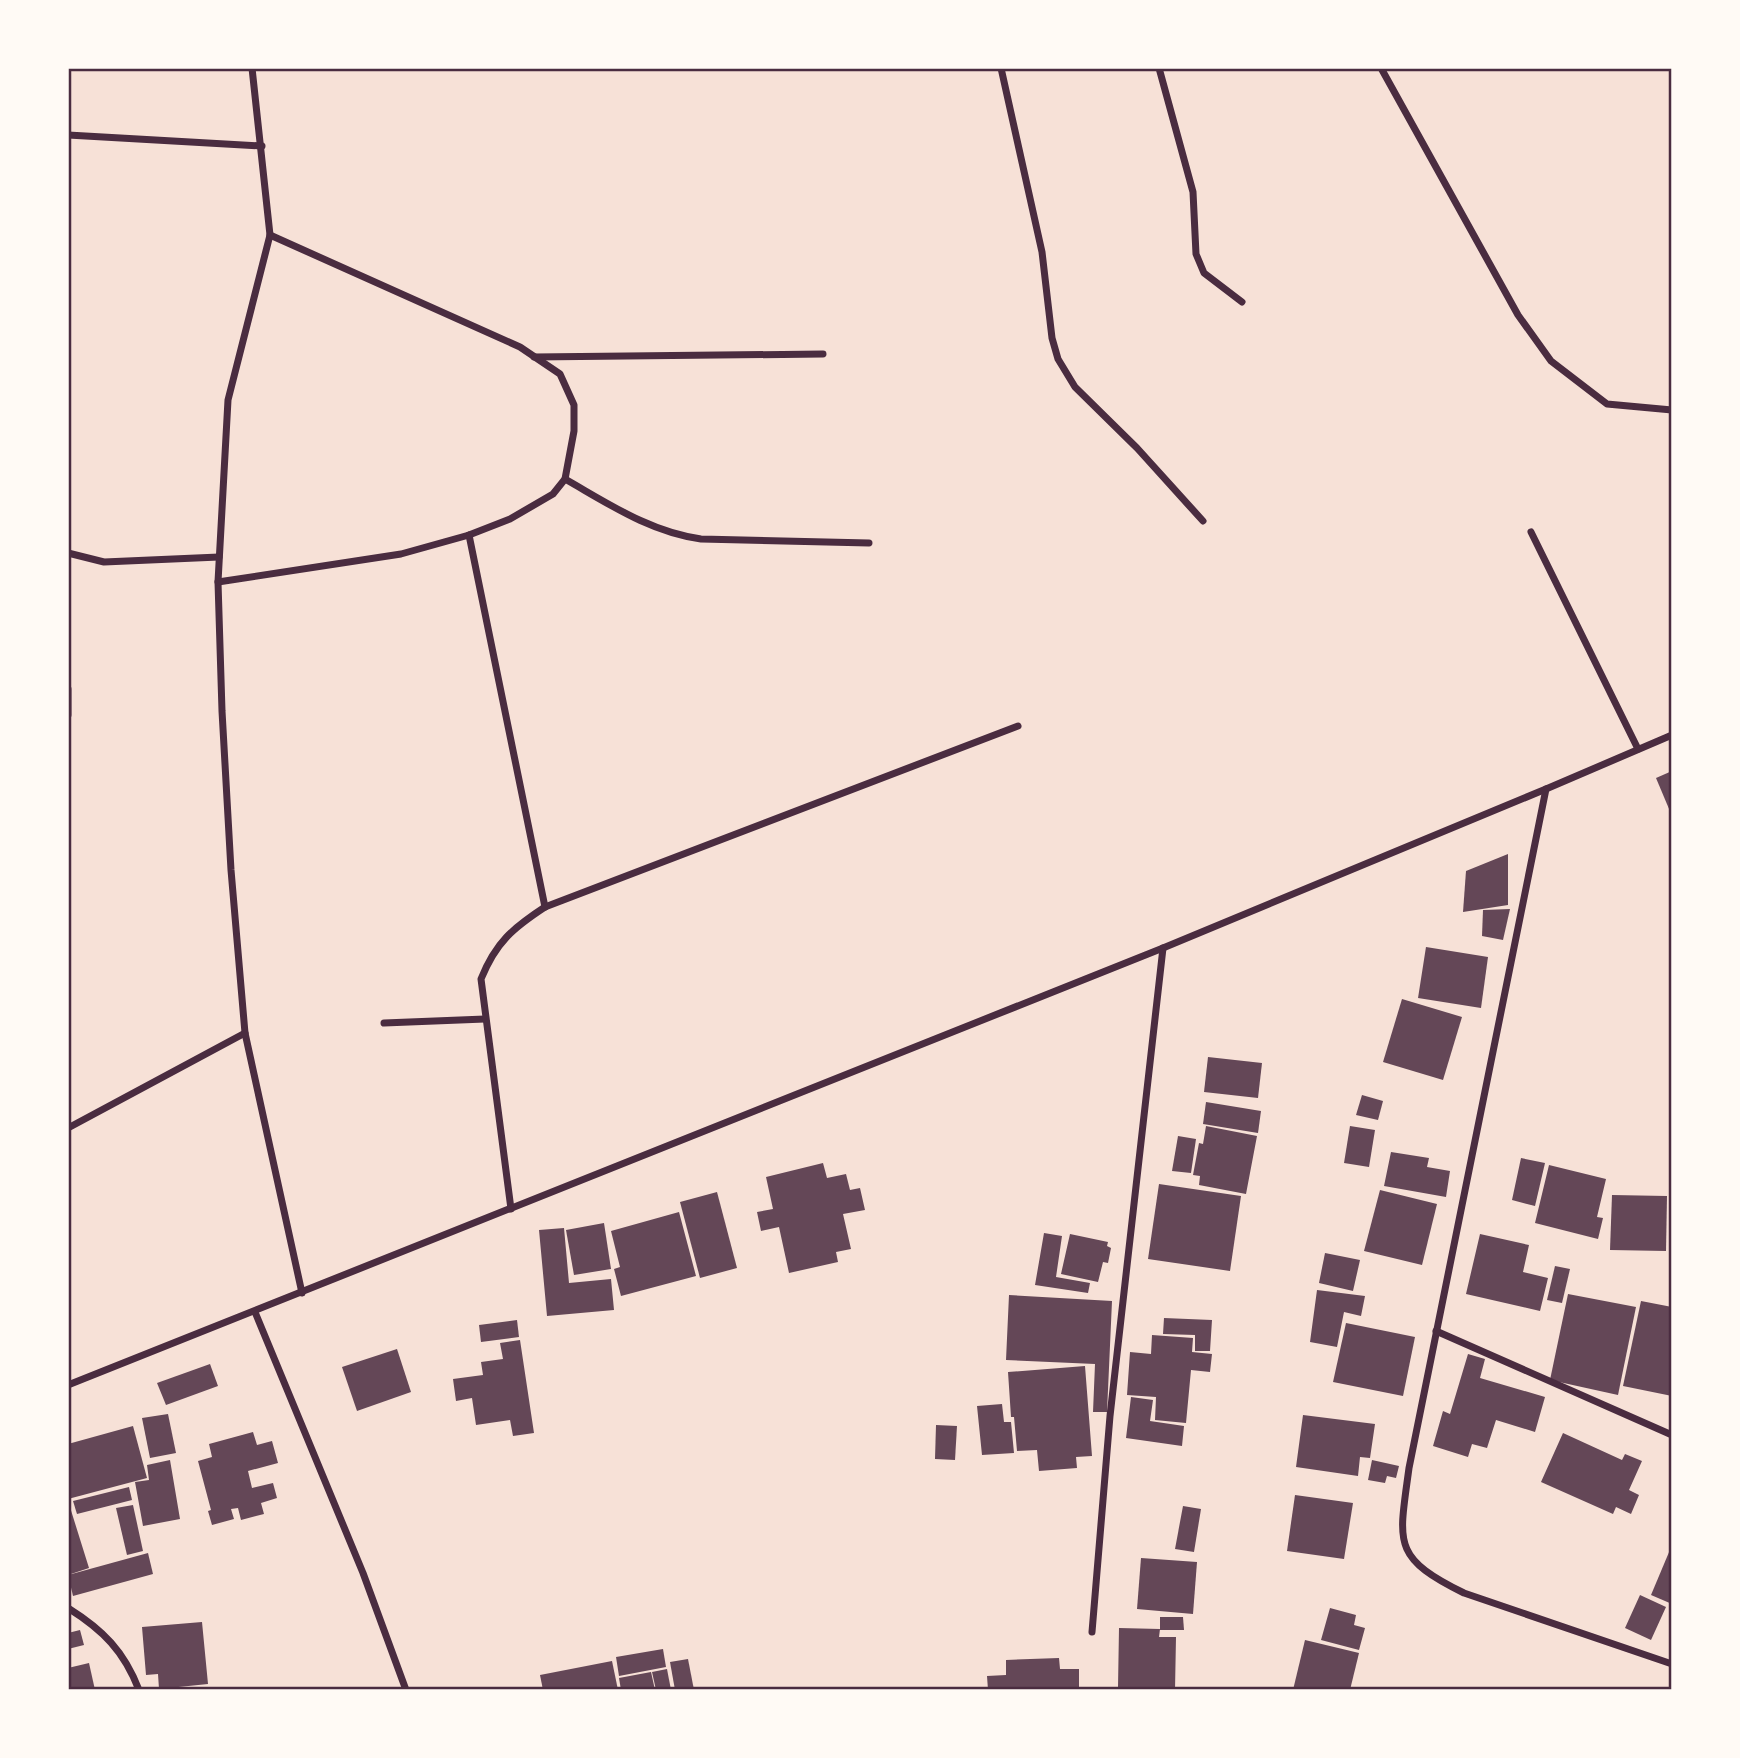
<svg xmlns="http://www.w3.org/2000/svg" width="1740" height="1758" viewBox="0 0 1740 1758" font-family="'Varela Round',sans-serif">
	<style>
		.building { fill: #644757 }
		.lines { fill: none; stroke-linecap: round; stroke-linejoin: round }
		.minor { stroke: #4a2c40; stroke-width: 7 }
		.neatline { fill: none; stroke: #4a2c40; stroke-width: 2.5 }
	</style>
	<rect width="100%" height="100%" fill="#f7e1d7"/>
	<g class="building">
		<path d="M1672,771v45l-16,-38z"/>
		<path d="M1508,854v51l-45,7 3,-41z"/>
		<path d="M1510,909l-7,31 -21,-4 1,-26z"/>
		<path d="M1426,947l62,10 -7,51 -63,-10z"/>
		<path d="M1402,999l60,18 -19,63 -60,-18z"/>
		<path d="M1208,1057l54,6 -4,35 -54,-6z"/>
		<path d="M1362,1095l21,6 -5,19 -22,-5z"/>
		<path d="M1206,1102l55,9 -3,22 -55,-9z"/>
		<path d="M1206,1126l51,10 -11,58 -47,-9 1,-9 -7,-1 6,-32 4,1z"/>
		<path d="M1350,1126l25,4 -6,37 -25,-4z"/>
		<path d="M1178,1136l18,3 -5,34 -19,-2z"/>
		<path d="M1391,1152l38,6 -2,9 23,4 -4,26 -62,-11z"/>
		<path d="M1521,1158l24,5 -10,43 -23,-6z"/>
		<path d="M823,1163l4,15 19,-4 4,16 10,-2 5,22 -22,4 8,35 -15,3 2,10 -49,11 -10,-46 -18,4 -4,-19 16,-3 -7,-32z"/>
		<path d="M1549,1165l57,14 -9,38 6,1 -5,21 -63,-16z"/>
		<path d="M1159,1184l82,12 -11,75 -82,-12z"/>
		<path d="M1380,1190l57,14 -15,61 -58,-14z"/>
		<path d="M717,1192l20,76 -37,10 -20,-76z"/>
		<path d="M1612,1195l55,1 -1,55 -56,-1z"/>
		<path d="M679,1212l17,64 -75,20 -7,-27 6,-2 -9,-36z"/>
		<path d="M604,1223l7,46 -37,6 -8,-45z"/>
		<path d="M564,1228l5,55 42,-4 3,31 -67,6 -8,-86z"/>
		<path d="M1044,1233l18,3 -6,41 34,6 -2,10 -53,-8z"/>
		<path d="M1070,1234l38,8 -1,4 4,2 -3,15 -5,-1 -5,20 -37,-8z"/>
		<path d="M1480,1234l49,11 -6,27 25,6 -8,33 -74,-17z"/>
		<path d="M1325,1253l35,7 -7,31 -34,-8z"/>
		<path d="M1555,1266l15,3 -8,34 -15,-3z"/>
		<path d="M1317,1290l48,6 -4,20 -17,-4 -7,35 -27,-5z"/>
		<path d="M1568,1294l68,13 -18,88 -68,-15z"/>
		<path d="M1009,1295l103,6 -5,111h-14l2,-48 -89,-4z"/>
		<path d="M1641,1301l31,6v89l-49,-10z"/>
		<path d="M1164,1318l48,2 -2,31h-15v-16l-32,-1z"/>
		<path d="M517,1320l2,17 -38,5 -2,-17z"/>
		<path d="M1346,1323l69,14 -12,59 -70,-14z"/>
		<path d="M1152,1335l41,3 -1,14 20,2 -2,18 -19,-2 -5,53 -31,-3 1,-23 -29,-2 3,-43 21,2z"/>
		<path d="M520,1340l14,93 -21,3 -3,-16 -34,5 -4,-27 -16,3 -3,-22 30,-4 -2,-13 22,-3 -3,-16z"/>
		<path d="M397,1349l14,43 -54,19 -15,-44z"/>
		<path d="M1468,1354l17,5 -5,19 65,19 -10,35 -39,-12 -9,28 -15,-4 -4,13 -35,-11 10,-35 7,3z"/>
		<path d="M210,1364l8,22 -52,19 -9,-22z"/>
		<path d="M1085,1366l7,90 -16,1 1,11 -38,3 -2,-21 -20,1 -3,-34h-3l-3,-45z"/>
		<path d="M1131,1397l22,3 -3,21 34,5 -2,20 -56,-8z"/>
		<path d="M1002,1404l2,18h7l3,31 -32,2 -5,-49z"/>
		<path d="M168,1414l8,39 -26,5 -8,-40z"/>
		<path d="M1303,1415l72,9 -5,34 -10,-1 -2,19 -62,-9z"/>
		<path d="M936,1425l21,1 -2,34 -20,-1z"/>
		<path d="M133,1426l14,52 -79,21v-55z"/>
		<path d="M253,1432l4,13 15,-4 6,22 -30,8 4,17 21,-5 4,15 -16,5 3,11 -23,6 -3,-12 -7,1 3,10 -22,6 -4,-14 3,-1 -13,-49 14,-4 -3,-13z"/>
		<path d="M1563,1433l59,27 3,-6 17,7 -13,29 10,5 -8,19 -15,-7 -3,7 -72,-32z"/>
		<path d="M170,1460l10,59 -37,7 -8,-44 14,-2 -2,-15z"/>
		<path d="M1372,1460l27,6 -3,12 -9,-2 -2,7 -17,-3z"/>
		<path d="M129,1487l3,13 -55,14 -4,-13z"/>
		<path d="M1295,1495l58,8 -9,56 -57,-8z"/>
		<path d="M69,1504l20,64 -18,6 -3,-8z"/>
		<path d="M133,1505l10,46 -16,4 -11,-47z"/>
		<path d="M1183,1506l18,3 -7,43 -19,-3z"/>
		<path d="M1672,1545v59l-21,-9z"/>
		<path d="M148,1553l5,21 -80,22 -5,-21z"/>
		<path d="M1141,1558l56,4 -4,52 -56,-5z"/>
		<path d="M1640,1595l26,12 -15,33 -26,-12z"/>
		<path d="M1330,1608l26,7 -2,10 11,3 -6,22 -38,-10z"/>
		<path d="M1160,1617h23l1,13h-24z"/>
		<path d="M202,1622l6,62 -49,5 -1,-15 -12,1 -4,-48z"/>
		<path d="M1119,1628l41,1 -1,8h17l-1,53 -57,-3z"/>
		<path d="M80,1630l4,15 -16,4v-16z"/>
		<path d="M1305,1640l54,13 -9,37h-57z"/>
		<path d="M663,1649l3,18 -47,9 -3,-19z"/>
		<path d="M1059,1658l1,11h19v21h-91l-1,-14 19,-1v-15z"/>
		<path d="M688,1659l6,31h-19l-5,-28z"/>
		<path d="M612,1661l6,29h-75l-3,-15z"/>
		<path d="M89,1663l6,27h-27v-22z"/>
		<path d="M667,1669l4,21h-15l-4,-18z"/>
		<path d="M651,1672l4,18h-34l-2,-12z"/>
	</g>
	<g class="lines">
		<g class="minor">
			<path d="M252,68l18,167 -42,165 -10,182 4,129 9,159 14,163 57,260"/>
			<path d="M1001,68l41,184 10,86 6,21 17,28 62,61 66,73"/>
			<path d="M1159,68l34,124 3,62 8,19 38,29"/>
			<path d="M1381,68l137,247 33,46 56,43 65,6"/>
			<path d="M68,135l194,11"/>
			<path d="M534,357l289,-3"/>
			<path d="M565,479c44,25 85,53 136,60l168,4"/>
			<path d="M1531,532l107,217"/>
			<path d="M469,535l76,372"/>
			<path d="M68,553l36,9 115,-5"/>
			<path d="M218,582l183,-28 68,-19 41,-16 43,-25 12,-15 9,-48v-26l-14,-31 -40,-27 -250,-112"/>
			<path d="M68,689v26"/>
			<path d="M1546,789l-137,679c-10,75 -18,89 55,125l208,71"/>
			<path d="M384,1023l101,-4"/>
			<path d="M68,1128l177,-95"/>
			<path d="M511,1209l-30,-230c15,-37 32,-51 64,-72l473,-181"/>
			<path d="M255,1312l108,261 43,117"/>
			<path d="M1436,1331l236,104"/>
			<path d="M68,1385l1095,-437 383,-159 126,-54"/>
			<path d="M68,1608c35,22 56,43 71,82"/>
			<path d="M1092,1632l18,-216 53,-468"/>
		</g>
	</g>
	<rect width="1740" height="1758" fill="none" stroke="#fffaf5" stroke-width="140"/>
	<rect x="70" y="70" width="1600" height="1618" class="neatline"/>
</svg>
